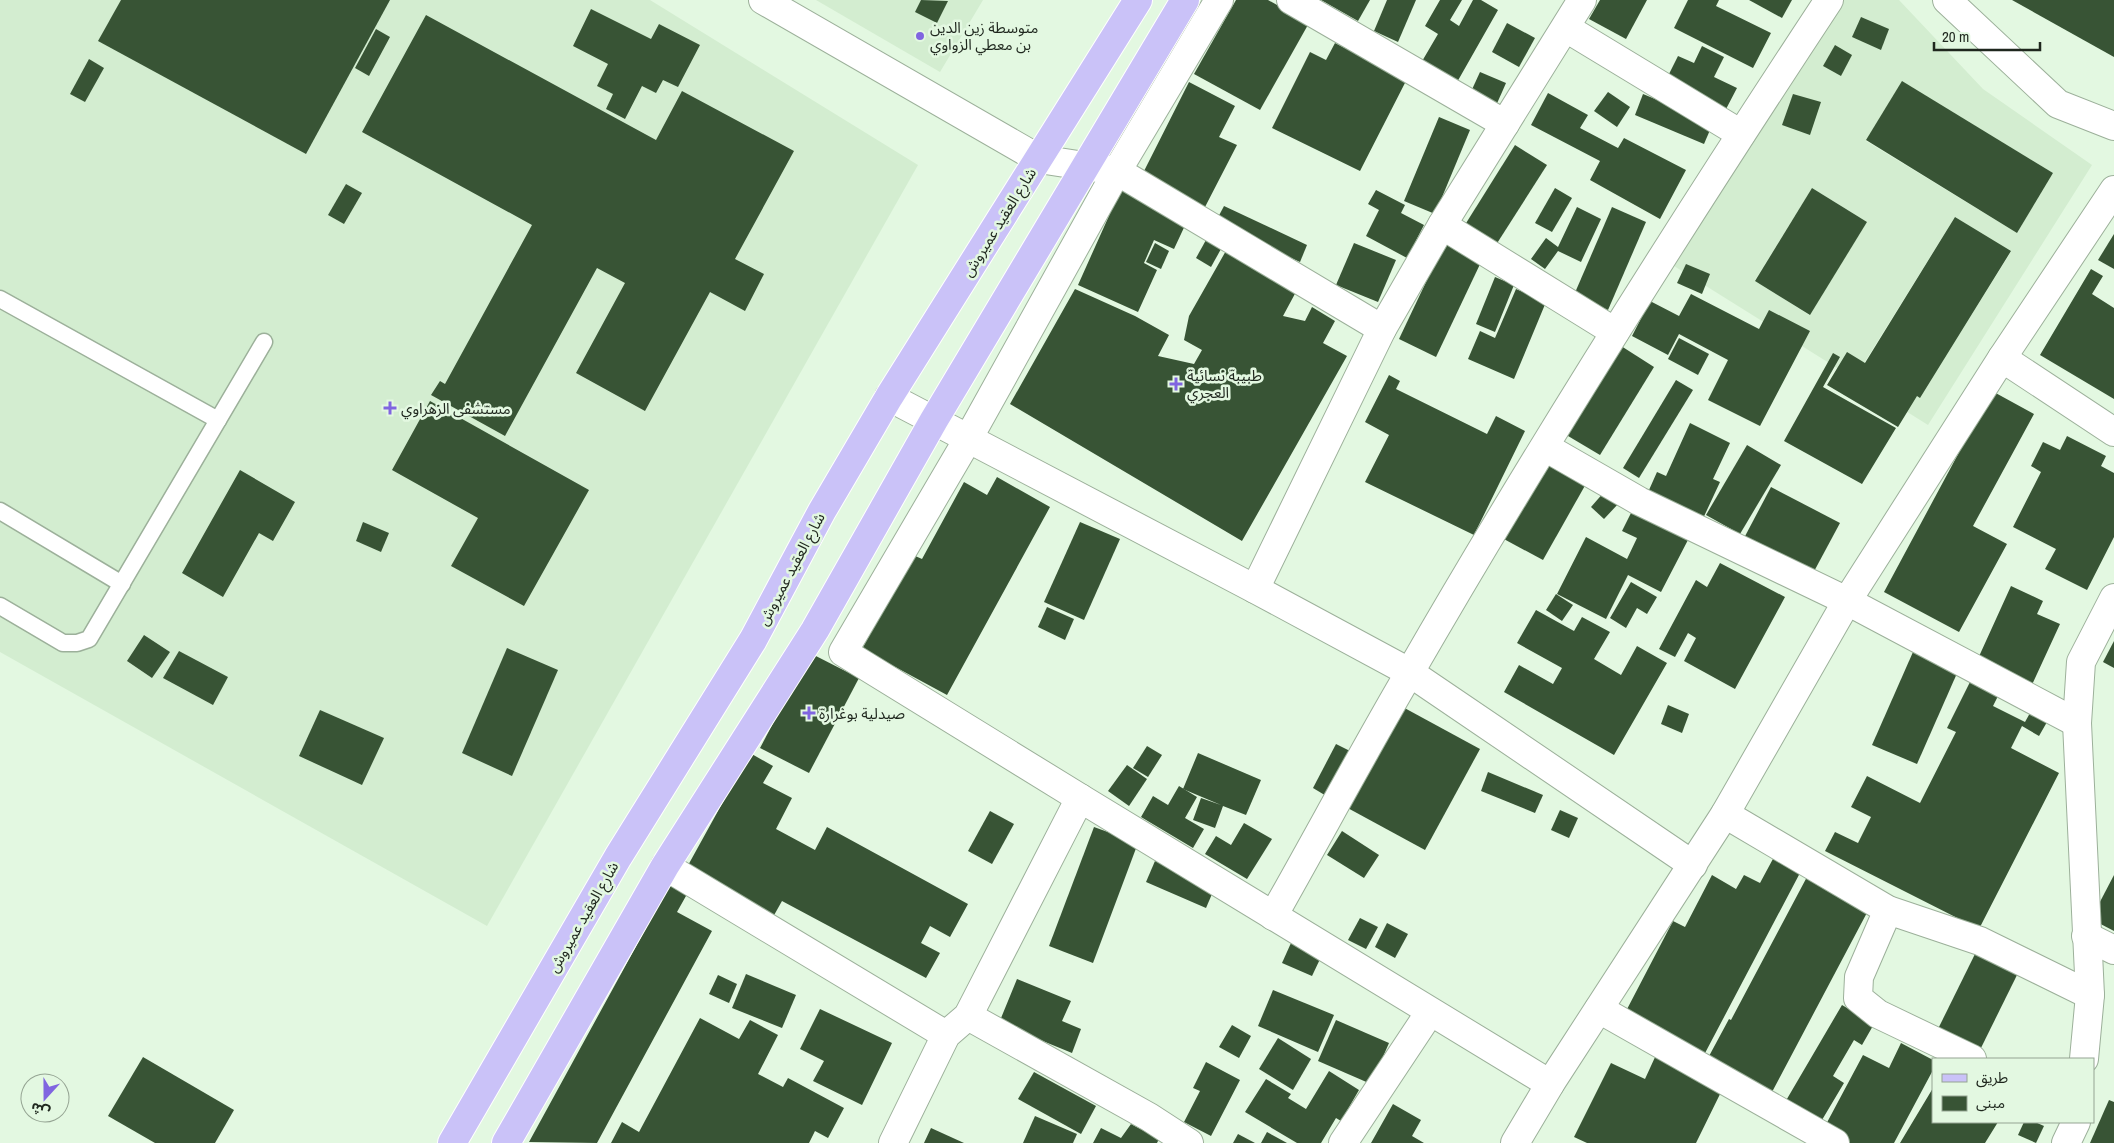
<svg xmlns="http://www.w3.org/2000/svg" width="2114" height="1143" viewBox="0 0 2114 1143" font-family="'Archivo Narrow','Noto Sans Arabic',sans-serif">
	<style>
		.built { fill: #d3edd0; fill-rule: evenodd }
		.building { fill: #385435 }
		.lines { fill: none; stroke-linecap: round; stroke-linejoin: round }
		.service-casing { stroke: #9cb09a; stroke-width: 19 }
		.minor-casing { stroke: #9cb09a; stroke-width: 30 }
		.tertiary-casing { stroke: #9cb09a; stroke-width: 30 }
		.primary-casing { stroke: #fff; stroke-width: 30 }
		.service { stroke: #fff; stroke-width: 16 }
		.minor { stroke: #fff; stroke-width: 28 }
		.tertiary { stroke: #fff; stroke-width: 28 }
		.primary { stroke: #cac2f8; stroke-width: 28 }
		.poi-dot { fill: #8065e0; stroke: #e3f8e1; stroke-width: 2 }
		.labels { text-anchor: middle; dominant-baseline: central; stroke-width: 5; stroke-linejoin: round; paint-order: stroke }
		.poi-label { font-size: 15px; fill: #1f271e; stroke: #e3f8e1; text-anchor: start }
		.street-label { font-size: 15px; fill: #1f271e; stroke: #e3f8e1 }
	</style>
	<rect width="100%" height="100%" fill="#e3f8e1"/>
	<g class="built">
		<path d="M0,0h650l268,165 -431,761 -487,-274z"/>
		<path d="M816,0h167l-43,72z"/>
		<path d="M1841,0h58l84,89 109,76 -164,260 -254,-159zM1902,82l151,91 -36,60 -151,-92zM1812,188l55,34 -58,93 -54,-35zM1955,217l56,35 -91,145 -56,-34z"/>
	</g>
	<g class="building">
		<path d="M121,0h269l-84,154 -208,-113z"/>
		<path d="M921,0l27,1 -11,22 -22,-11z"/>
		<path d="M1236,0h32l41,23 -49,87 -66,-36z"/>
		<path d="M1321,0h49l-12,21z"/>
		<path d="M1387,0h29l-18,42 -24,-11z"/>
		<path d="M1440,0h22l-12,20 9,6 14,-26h8l17,10 -42,74 -35,-21 17,-29 -13,-8z"/>
		<path d="M1600,0h47l-21,39 -37,-20z"/>
		<path d="M1688,0h31l-3,6 55,27 -18,35 -79,-40z"/>
		<path d="M1749,0h43l-10,18z"/>
		<path d="M2012,0h102v57z"/>
		<path d="M591,9l60,30 8,-15 41,21 -22,42 -15,-7 -7,13 -14,-7 -17,33 -19,-10 7,-15 -16,-8 11,-22 -35,-18z"/>
		<path d="M426,15l230,125 26,-49 112,60 -59,108 29,15 -19,37 -35,-19 -65,119 -69,-38 49,-90 -28,-15 -92,168 -74,-41 9,-14 5,3 87,-159 -170,-93z"/>
		<path d="M1861,17l28,12 -8,21 -29,-13z"/>
		<path d="M1507,23l28,15 -16,29 -27,-15z"/>
		<path d="M376,29l14,8 -21,39 -14,-8z"/>
		<path d="M1335,43l72,36 -47,92 -88,-43 38,-76 16,8z"/>
		<path d="M1835,45l17,10 -11,21 -18,-10z"/>
		<path d="M1702,46l22,11 -10,20 23,11 -12,23 -60,-29 13,-26 16,7z"/>
		<path d="M89,59l15,9 -19,34 -15,-8z"/>
		<path d="M1480,72l26,11 -11,25 -26,-12z"/>
		<path d="M1902,81l151,92 -36,60 -151,-93z"/>
		<path d="M1189,82l46,24 -16,31 18,8 -32,62 -63,-32z"/>
		<path d="M1608,92l22,15 -13,20 -23,-16z"/>
		<path d="M1548,93l40,22 -8,13 38,20 6,-10 62,32 -26,49 -70,-39 10,-19 -69,-36z"/>
		<path d="M1643,94l70,29 -9,21 -69,-29z"/>
		<path d="M1793,94l28,8 -11,33 -28,-10z"/>
		<path d="M1439,117l31,13 -35,84 -31,-13z"/>
		<path d="M1515,145l32,20 -53,83 -31,-20z"/>
		<path d="M346,184l16,9 -18,31 -16,-9z"/>
		<path d="M1555,188l17,10 -20,34 -17,-9z"/>
		<path d="M1812,188l55,34 -57,93 -55,-34z"/>
		<path d="M1121,189l67,30 -14,30 -20,-9 -10,23 13,7 -19,42 -60,-27z"/>
		<path d="M1376,190l29,15 -4,8 23,12 -17,33 -41,-22 13,-26 -11,-6z"/>
		<path d="M1224,206l83,39 -7,17 -85,-39z"/>
		<path d="M1577,207l24,12 -20,43 -23,-11 -13,18 -14,-10 15,-21 12,9z"/>
		<path d="M1612,207l34,15 -38,88 -34,-15z"/>
		<path d="M1955,217l56,34 -91,147 -3,-2 -19,31 -71,-42 20,-33 18,11z"/>
		<path d="M2114,234v35l-16,-9z"/>
		<path d="M1206,240l15,9 -10,18 -15,-9z"/>
		<path d="M1445,242l37,18 -46,97 -37,-18z"/>
		<path d="M1155,243l14,8 -8,18 -15,-7z"/>
		<path d="M1354,243l42,17 -18,42 -42,-17z"/>
		<path d="M1227,249l70,41 -14,26 22,5 7,-14 23,14 -12,22 24,13 -105,185 -232,-137 65,-115 60,27 34,19 -11,21 36,8 8,-14 -18,-10 5,-24z"/>
		<path d="M1686,264l24,10 -8,20 -25,-11z"/>
		<path d="M2091,269l12,7 -11,18 22,14v91l-74,-44z"/>
		<path d="M1495,277l19,8 -19,47 -19,-8z"/>
		<path d="M1516,289l30,13 -32,77 -46,-20 12,-28 15,7z"/>
		<path d="M1691,294l68,35 10,-19 41,21 -50,95 -52,-26 20,-40 -49,-26 -11,21 -36,-19 18,-35 29,15z"/>
		<path d="M1679,338l30,16 -11,21 -30,-16z"/>
		<path d="M1618,344l36,23 -54,88 -37,-22z"/>
		<path d="M1833,353l7,4 -17,30 73,41 -34,56 -78,-43z"/>
		<path d="M1389,375l11,6 -4,8 91,45 9,-18 29,15 -51,104 -109,-53 24,-47 -24,-13z"/>
		<path d="M1676,380l17,10 -54,88 -16,-10z"/>
		<path d="M1992,391l42,23 -61,112 34,18 -48,88 -75,-40z"/>
		<path d="M430,401l159,89 -65,116 -73,-40 27,-48 -86,-48z"/>
		<path d="M1690,423l40,20 -17,36 7,3 -20,43 -55,-26 12,-27 9,4z"/>
		<path d="M2067,436l39,20 -5,10 13,7v64l-27,53 -42,-21 11,-20 -43,-22 28,-55 -10,-6 12,-24 17,8z"/>
		<path d="M1747,445l34,20 -41,69 -34,-19z"/>
		<path d="M1546,460l41,22 -44,78 -41,-22z"/>
		<path d="M240,470l55,32 -22,39 -14,-8 -36,64 -41,-24z"/>
		<path d="M997,477l53,30 -103,188 -85,-46 51,-94 9,4 42,-77 23,13z"/>
		<path d="M1771,487l69,36 -29,54 -68,-37z"/>
		<path d="M1605,491l14,12 -15,16 -13,-12z"/>
		<path d="M1633,509l56,29 -28,54 -33,-17 -22,44 -49,-25 29,-57 41,22 10,-21 -15,-7z"/>
		<path d="M363,522l26,11 -8,19 -25,-11z"/>
		<path d="M1080,522l40,17 -36,81 -40,-18z"/>
		<path d="M1720,563l65,34 -50,92 -51,-28 12,-23 -8,-5 -13,24 -16,-8 37,-69 11,7z"/>
		<path d="M1631,582l26,15 -10,17 -10,-6 -11,20 -16,-10z"/>
		<path d="M2011,586l32,15 -6,13 23,10 -29,63 -55,-24z"/>
		<path d="M1556,594l17,11 -11,16 -16,-11z"/>
		<path d="M1047,607l27,12 -9,21 -27,-13z"/>
		<path d="M1536,610l38,21 8,-14 28,15 -16,27 27,16 16,-29 30,17 -53,92 -110,-63 15,-27 34,19 9,-16 -45,-25z"/>
		<path d="M144,635l26,17 -18,26 -25,-17z"/>
		<path d="M2114,641v27l-11,-6z"/>
		<path d="M507,648l51,22 -46,106 -50,-23z"/>
		<path d="M179,651l49,26 -15,28 -50,-27z"/>
		<path d="M1913,652l45,19 -41,93 -45,-19z"/>
		<path d="M810,653l49,25 -50,95 -49,-25z"/>
		<path d="M1970,682l28,14 -5,10 32,16 5,-9 17,9 -8,14 -17,-10 -11,22 48,25 -80,156 -154,-78 10,-19 23,11 13,-26 -20,-10 16,-31 53,27 36,-71 -9,-4z"/>
		<path d="M1399,705l81,44 -55,101 -81,-44z"/>
		<path d="M1668,705l21,9 -7,19 -21,-9z"/>
		<path d="M320,710l64,28 -22,47 -63,-29z"/>
		<path d="M1336,744l16,8 -24,45 -15,-9z"/>
		<path d="M1147,746l15,9 -14,22 -15,-9z"/>
		<path d="M750,753l23,13 -10,17 29,15 -16,31 39,21 12,-23 141,77 -18,33 -20,-11 -9,17 19,10 -14,25 -144,-77 -9,16 -87,-48z"/>
		<path d="M1198,753l63,27 -15,35 -23,-9 -8,22 -22,-8 8,-22 20,7 -38,-16z"/>
		<path d="M1127,765l20,14 -18,27 -21,-15z"/>
		<path d="M1488,772l55,23 -8,18 -54,-22z"/>
		<path d="M1179,786l18,11 -12,21 19,11 -11,19 -52,-31 12,-21 15,9z"/>
		<path d="M1560,810l18,8 -9,20 -18,-8z"/>
		<path d="M990,811l24,13 -22,40 -24,-13z"/>
		<path d="M1244,823l28,16 -25,40 -42,-25 11,-18 15,9z"/>
		<path d="M1094,827l44,16 -45,120 -44,-17z"/>
		<path d="M1342,831l37,24 -15,23 -37,-23z"/>
		<path d="M1774,857l27,14 -97,184 -79,-42 48,-92 12,6 27,-52 24,14 8,-14 16,8z"/>
		<path d="M1155,861l60,26 -9,21 -60,-26z"/>
		<path d="M1808,875l62,32 -98,185 -64,-34 21,-39 2,1z"/>
		<path d="M2114,875v56l-23,-12z"/>
		<path d="M674,877l17,10 -14,25 35,19 -115,212 -68,-1z"/>
		<path d="M1360,918l18,9 -12,22 -18,-9z"/>
		<path d="M1387,923l21,11 -13,24 -20,-11z"/>
		<path d="M1291,943l30,14 -9,19 -30,-13z"/>
		<path d="M1976,952l42,21 -40,81 -42,-21z"/>
		<path d="M746,974l50,21 -14,33 -50,-20z"/>
		<path d="M718,975l19,9 -8,19 -20,-9z"/>
		<path d="M1017,979l54,22 -9,20 19,8 -9,24 -73,-30z"/>
		<path d="M1273,990l61,25 -16,37 -60,-26z"/>
		<path d="M1842,1005l32,19 -12,21 -8,-5 -21,36 11,7 -25,42 -35,-21z"/>
		<path d="M820,1009l72,34 -30,62 -49,-24 11,-20 -24,-12z"/>
		<path d="M700,1018l39,21 11,-19 28,15 -20,39 25,13 5,-9 56,30 -16,30 -13,-7 -6,12h-198l11,-21 17,10z"/>
		<path d="M1336,1020l53,23 -18,41 -53,-23z"/>
		<path d="M1232,1025l19,11 -12,22 -20,-11z"/>
		<path d="M1278,1038l33,21 -18,31 -34,-21z"/>
		<path d="M1901,1043l32,17v10l-39,73h-46l-25,-13 40,-75 26,13z"/>
		<path d="M1656,1055l67,33 -27,55h-109l-13,-6 37,-74 34,16z"/>
		<path d="M143,1057l91,53 -19,33h-60l-47,-27z"/>
		<path d="M1206,1062l34,18 -29,56 -27,-14 16,-31 -7,-3z"/>
		<path d="M1329,1071l30,19 -18,31 -5,-3 -15,25h-24l-52,-31 21,-33 25,15 -3,4 18,11z"/>
		<path d="M1034,1072l62,34 -15,28 -63,-35z"/>
		<path d="M1933,1088v34h65l-13,21h-85z"/>
		<path d="M2109,1100l5,2v41h-24z"/>
		<path d="M1393,1104l28,16 -9,16 12,7h-53z"/>
		<path d="M1035,1116l42,18 -4,9h-50z"/>
		<path d="M2024,1122h11l9,4 -8,17 -18,-8z"/>
		<path d="M1131,1124l28,15 -2,4h-64l8,-15 20,10z"/>
		<path d="M931,1128l33,15h-40z"/>
		<path d="M1267,1132l20,11h-26z"/>
		<path d="M1238,1134l17,9h-22z"/>
	</g>
	<g class="lines">
		<defs>
			<g id="service">
				<path d="M0,299l218,121"/>
				<path d="M0,511l122,73"/>
				<path d="M0,606l63,37h14l12,-4 175,-297"/>
			</g>
			<g id="minor">
				<path d="M763,0l276,159 78,12 265,158"/>
				<path d="M1291,0l214,124"/>
				<path d="M1947,0l111,104 56,22"/>
				<path d="M1566,28l175,106"/>
				<path d="M1442,225l173,107"/>
				<path d="M2002,358l112,74"/>
				<path d="M889,397l366,192 154,83 284,193"/>
				<path d="M1545,447l94,54 208,100 230,122"/>
				<path d="M1255,589l127,-260 60,-104 140,-225"/>
				<path d="M1080,798l-237,-146 125,-213 149,-268 102,-171"/>
				<path d="M1725,814l163,96 92,31 110,54"/>
				<path d="M665,866l281,169"/>
				<path d="M1888,910l-29,67 -1,21 20,16 94,45"/>
				<path d="M1273,916c46,-81 90,-164 137,-244 132,-229 274,-452 419,-672"/>
				<path d="M2086,936l28,14"/>
				<path d="M1599,1009l236,134"/>
				<path d="M968,1016l181,101 40,26"/>
				<path d="M2084,1059l6,-64 -13,-272 4,-61 33,-64"/>
				<path d="M893,1143l53,-108 22,-19 112,-218 470,286"/>
				<path d="M1343,1143l87,-131"/>
				<path d="M2066,1143l10,-21"/>
			</g>
			<path id="tertiary" d="M1515,1143l35,-59 175,-270 122,-213 155,-243 112,-168"/>
			<g id="primary">
				<path d="M452,1143l166,-286 135,-217 69,-129 67,-114 249,-397"/>
				<path d="M506,1143l159,-277 150,-236 119,-210 251,-420"/>
			</g>
		</defs>
		<use href="#service" class="service-casing"/>
		<use href="#minor" class="minor-casing"/>
		<use href="#tertiary" class="tertiary-casing"/>
		<use href="#primary" class="primary-casing"/>
		<use href="#service" class="service"/>
		<use href="#minor" class="minor"/>
		<use href="#tertiary" class="tertiary"/>
		<use href="#primary" class="primary"/>
	</g>
	<g class="poi-dot">
		<circle cx="920" cy="36" r="5"/>
		<path d="M1173.5 376.5h5v5h5v5h-5v5h-5v-5h-5v-5h5z"/>
		<path d="M387.5 400.5h5v5h5v5h-5v5h-5v-5h-5v-5h5z"/>
		<path d="M806.5 705.5h5v5h5v5h-5v5h-5v-5h-5v-5h5z"/>
	</g>
	<g class="labels">
		<g class="poi-label">
			<text x="930" y="27">متوسطة زين الدين<tspan x="930" dy="17">بن معطي الزواوي</tspan></text>
			<text x="1187" y="375">طبيبة نسائية<tspan x="1187" dy="17">العجري</tspan></text>
			<text x="401" y="408">مستشفى الزهراوي</text>
			<text x="819" y="713">صيدلية بوغرارة</text>
		</g>
		<g class="street-label">
			<text transform="translate(999 222) rotate(-58)">شارع العقيد عميروش</text>
			<text transform="translate(791 569) rotate(-62)">شارع العقيد عميروش</text>
			<text transform="translate(583 917) rotate(-60)">شارع العقيد عميروش</text>
		</g>
	</g>
	<rect x="1932" y="1058" width="162" height="65" fill="#e3f8e1" stroke="#95a493"/>
	<rect x="1942" y="1074" width="25" height="8" fill="#cac2f8" stroke="#95a493"/>
	<text x="1976" y="1083" font-size="15" fill="#1f271e">طريق</text>
	<rect x="1942" y="1096" width="25" height="15" fill="#385435" stroke="#95a493"/>
	<text x="1976" y="1108" font-size="15" fill="#1f271e">مبنى</text>
	<g transform="translate(45 1098) rotate(201)"><circle r="24" fill="#e3f8e1" stroke="#95a493"/>
	<path d="M0-4L9 19L0 12L-9 19Z" fill="#8065e0"/>
	<text y="-8" font-size="14" font-weight="bold" text-anchor="middle" fill="#1f271e">ش</text>
	</g>
	<path d="M1934 42v8h106v-8" fill="none" stroke="#1f271e" stroke-width="2.5"/>
	<text x="1942" y="42" font-size="15" fill="#1f271e" stroke="#e3f8e1" stroke-width="4" paint-order="stroke">20 m</text>
</svg>
